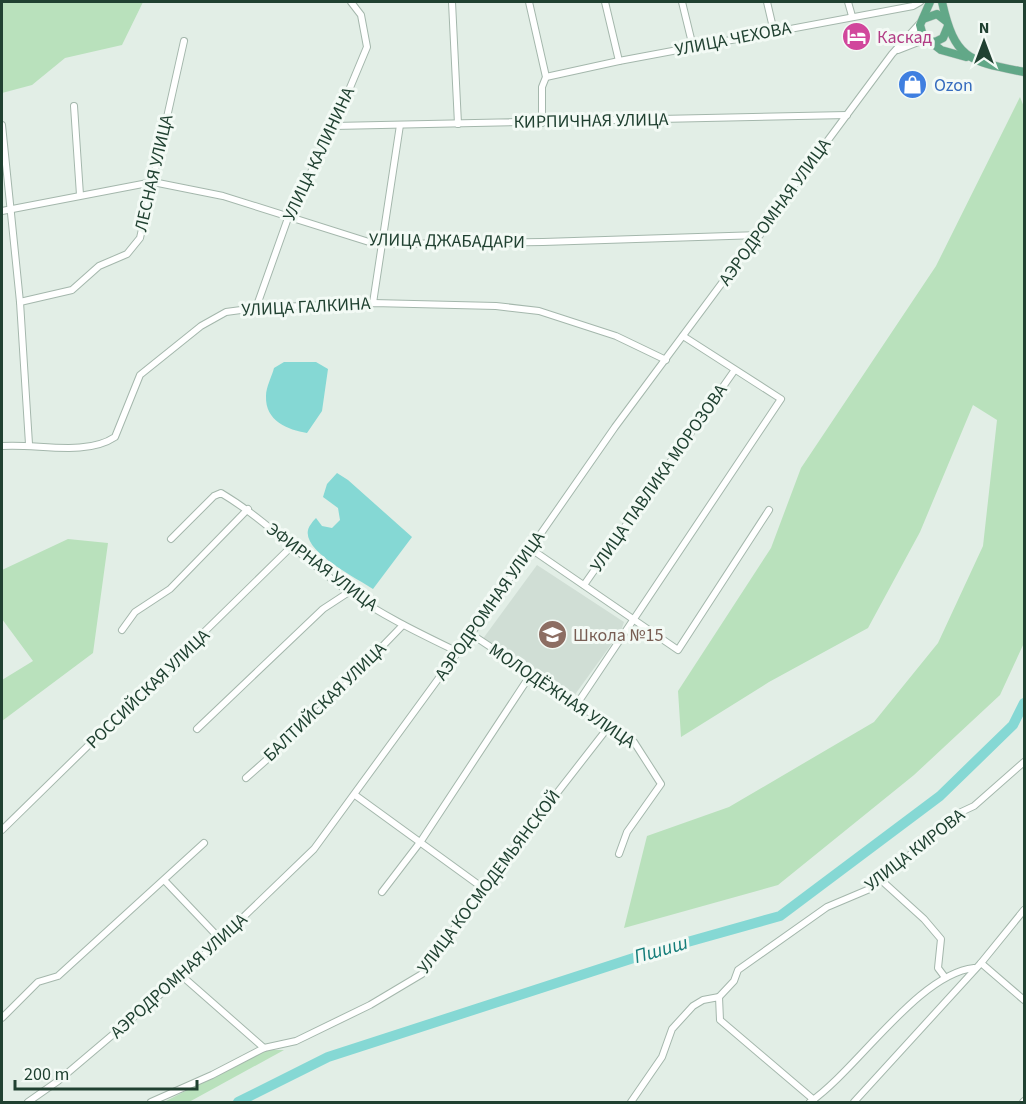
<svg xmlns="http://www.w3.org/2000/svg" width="1026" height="1104" viewBox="0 0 1026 1104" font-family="'Source Sans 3',sans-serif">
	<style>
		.built { fill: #d0ded5 }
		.green { fill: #b9e1bc }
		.water { fill: #85d8d4 }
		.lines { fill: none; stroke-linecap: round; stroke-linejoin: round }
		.river { stroke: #85d8d4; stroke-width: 10 }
		.minor-casing { stroke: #a4b7ac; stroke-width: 8 }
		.major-casing { stroke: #c1cac5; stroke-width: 9 }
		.minor { stroke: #fff; stroke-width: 6 }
		.major { stroke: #62a888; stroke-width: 8 }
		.labels { text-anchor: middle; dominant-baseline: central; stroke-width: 6; stroke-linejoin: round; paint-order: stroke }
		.hotel-label { font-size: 18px; fill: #b23c85; stroke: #f3faf5; text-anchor: start }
		.street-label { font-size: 18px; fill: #204131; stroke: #f3faf5 }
		.shop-label { font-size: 18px; fill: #366cbe; stroke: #f3faf5; text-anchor: start }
		.education-label { font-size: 18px; fill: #785e54; stroke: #f3faf5; text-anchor: start }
		.water-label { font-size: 20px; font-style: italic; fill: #147d7a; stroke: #f3faf5 }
	</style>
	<rect width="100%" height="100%" fill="#e2eee6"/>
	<path class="built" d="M537,565l87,57 -3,9 -50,69 -89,-60z"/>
	<g class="green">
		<path d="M2,2h141l-21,43 -57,13 -33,27 -30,8z"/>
		<path d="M1020,97l4,10v536l-24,52 -86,80 -136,110 -154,43 23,-92 82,-29 145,-85 64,-79 45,-97 14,-126 -24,-15 -53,127 -52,96 -99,54 -88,55 -3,-46 93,-143 30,-80 135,-202z"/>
		<path d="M68,539l40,4 -15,110 -91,68v-41l31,-19 -31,-42v-49z"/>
		<path d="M266,1050h18l-95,52h-25z"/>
	</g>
	<g class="water">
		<path d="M284,362h32l12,7 -6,42 -15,22c-19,-3 -42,-12 -41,-37 0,-9 6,-20 8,-28z"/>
		<path d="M337,473l11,7 64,57 -39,52c-16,-11 -70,-37 -65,-59 1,-4 5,-9 8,-12l6,8 10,2 8,-8 -2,-12 -15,-11 4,-13z"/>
	</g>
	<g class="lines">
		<path class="river" d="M238,1102l90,-45 324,-105 128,-36 160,-120 73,-71 11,-22"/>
		<defs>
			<g id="minor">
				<path d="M452,2l6,122"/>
				<path d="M529,2l17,75 -4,10v36"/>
				<path d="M605,2l14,59"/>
				<path d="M682,2l11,45"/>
				<path d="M767,2l7,30"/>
				<path d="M848,2l4,14"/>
				<path d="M898,50l28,-11"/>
				<path d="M546,77l73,-16 294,-55 7,-4"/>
				<path d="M74,106l6,89"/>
				<path d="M2,125l18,177 9,142"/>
				<path d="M334,126l513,-11"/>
				<path d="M2,211l151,-29 70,14 146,46 15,2 159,-2 217,-7"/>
				<path d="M20,302l52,-12 27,-24 28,-12 13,-16 44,-197"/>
				<path d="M373,303l27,-178"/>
				<path d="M256,308l32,-90 46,-92 33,-79 -6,-32 -10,-13"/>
				<path d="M2,446c34,-3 83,11 113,-9l25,-62 61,-49 25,-14 30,-4 117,-5 123,3 43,5 77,25 50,24"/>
				<path d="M171,539l43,-43 7,-3c47,28 84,68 128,99 34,24 72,42 109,60"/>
				<path d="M531,549l147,101 91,-140"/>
				<path d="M584,585l150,-214"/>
				<path d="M122,630l13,-18 35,-23 78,-80"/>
				<path d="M471,634l163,108 27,42 -34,48 -8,22"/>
				<path d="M577,704l204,-305 -98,-63"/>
				<path d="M197,729l126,-120 26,-17"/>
				<path d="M246,778l60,-53 97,-100"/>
				<path d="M355,795l128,93"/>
				<path d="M2,830l290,-284"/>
				<path d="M881,880l43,39 17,20 -3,29 6,8"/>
				<path d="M165,881l57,60"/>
				<path d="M382,892l39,-51 110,-167"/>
				<path d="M981,963l43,37"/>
				<path d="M182,976l82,72"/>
				<path d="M719,997l15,-16 4,-11 89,-63 45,-19 64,-56 10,-4 13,-15 15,-7 50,-44"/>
				<path d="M2,1018l36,-36 20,-6 146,-133"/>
				<path d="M28,1102l30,-21 124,-105 132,-127 157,-215 144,-207 277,-373 30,-33"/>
				<path d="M151,1102l61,-27 52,-27 32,-7 74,-36 52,-31 61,-86 127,-163"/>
				<path d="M631,1102l31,-45 10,-28 21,-23 10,-6 16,-3 1,23 94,80"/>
				<path d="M810,1102c47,-32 108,-128 164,-134"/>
				<path d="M854,1102l127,-139 43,-53"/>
				<path d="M1023,1102l1,-1"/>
			</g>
			<g id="major">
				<path d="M930,2l-10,23 3,11 18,14 25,7"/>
				<path d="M942,2c13,58 27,59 82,70"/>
				<path d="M923,19l14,-5 9,7"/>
				<path d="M927,40l8,2 8,-4 5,-12"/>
			</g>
		</defs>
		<use href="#minor" class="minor-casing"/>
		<use href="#major" class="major-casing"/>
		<use href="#minor" class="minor"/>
		<use href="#major" class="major"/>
	</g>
	<defs>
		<symbol id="hotel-disc" viewBox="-11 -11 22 22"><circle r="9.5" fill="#d1479c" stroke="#f3faf5"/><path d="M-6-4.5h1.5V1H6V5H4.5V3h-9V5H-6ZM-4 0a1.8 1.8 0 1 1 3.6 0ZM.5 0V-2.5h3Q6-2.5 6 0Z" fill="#fff"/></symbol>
		<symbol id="shop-disc" viewBox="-11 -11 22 22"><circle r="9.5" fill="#3f7fe0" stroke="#f3faf5"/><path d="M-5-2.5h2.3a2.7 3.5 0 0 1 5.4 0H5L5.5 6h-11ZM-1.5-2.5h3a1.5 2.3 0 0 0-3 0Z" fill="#fff"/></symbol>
		<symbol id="school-disc" viewBox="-11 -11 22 22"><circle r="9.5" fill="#8d6e63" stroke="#f3faf5"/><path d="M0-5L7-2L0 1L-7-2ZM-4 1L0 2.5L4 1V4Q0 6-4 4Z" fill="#fff"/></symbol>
	</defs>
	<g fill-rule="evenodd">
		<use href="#hotel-disc" x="840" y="20" width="33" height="33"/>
		<use href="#shop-disc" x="896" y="68" width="33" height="33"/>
		<use href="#school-disc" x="536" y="618" width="33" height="33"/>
	</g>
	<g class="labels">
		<g class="hotel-label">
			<text x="877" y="37">Каскад</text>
		</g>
		<g class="street-label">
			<text transform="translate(733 39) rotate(-11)">УЛИЦА ЧЕХОВА</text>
			<text transform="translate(591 121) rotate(-1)">КИРПИЧНАЯ УЛИЦА</text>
			<text transform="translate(319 154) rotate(-65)">УЛИЦА КАЛИНИНА</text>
			<text transform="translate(154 173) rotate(-77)">ЛЕСНАЯ УЛИЦА</text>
			<text transform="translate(775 212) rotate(-54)">АЭРОДРОМНАЯ УЛИЦА</text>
			<text transform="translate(447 241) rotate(1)">УЛИЦА ДЖАБАДАРИ</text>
			<text transform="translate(306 307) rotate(-3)">УЛИЦА ГАЛКИНА</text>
			<text transform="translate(659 478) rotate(-55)">УЛИЦА ПАВЛИКА МОРОЗОВА</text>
			<text transform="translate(322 567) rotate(37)">ЭФИРНАЯ УЛИЦА</text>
			<text transform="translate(490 606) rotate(-55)">АЭРОДРОМНАЯ УЛИЦА</text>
			<text transform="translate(148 689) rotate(-44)">РОССИЙСКАЯ УЛИЦА</text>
			<text transform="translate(562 696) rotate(34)">МОЛОДЁЖНАЯ УЛИЦА</text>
			<text transform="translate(325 702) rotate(-44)">БАЛТИЙСКАЯ УЛИЦА</text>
			<text transform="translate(915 850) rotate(-38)">УЛИЦА КИРОВА</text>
			<text transform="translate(489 882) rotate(-53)">УЛИЦА КОСМОДЕМЬЯНСКОЙ</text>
			<text transform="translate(179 976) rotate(-42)">АЭРОДРОМНАЯ УЛИЦА</text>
		</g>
		<g class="shop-label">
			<text x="934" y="85">Ozon</text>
		</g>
		<g class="education-label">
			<text x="573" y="635">Школа №15</text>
		</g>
		<g class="water-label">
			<text transform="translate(661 950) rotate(-16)">Пшиш</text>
		</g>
	</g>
	<rect width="1026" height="1104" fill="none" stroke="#204131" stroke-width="6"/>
	<g transform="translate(984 42)" stroke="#f3faf5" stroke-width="4.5" paint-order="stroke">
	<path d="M0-4.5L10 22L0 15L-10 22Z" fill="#204131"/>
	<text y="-9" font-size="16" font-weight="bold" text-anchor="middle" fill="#204131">N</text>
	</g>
	<path d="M15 1080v9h182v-9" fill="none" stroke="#204131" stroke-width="3"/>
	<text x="24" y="1080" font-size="18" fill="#204131" stroke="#f3faf5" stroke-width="4.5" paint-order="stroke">200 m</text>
</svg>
